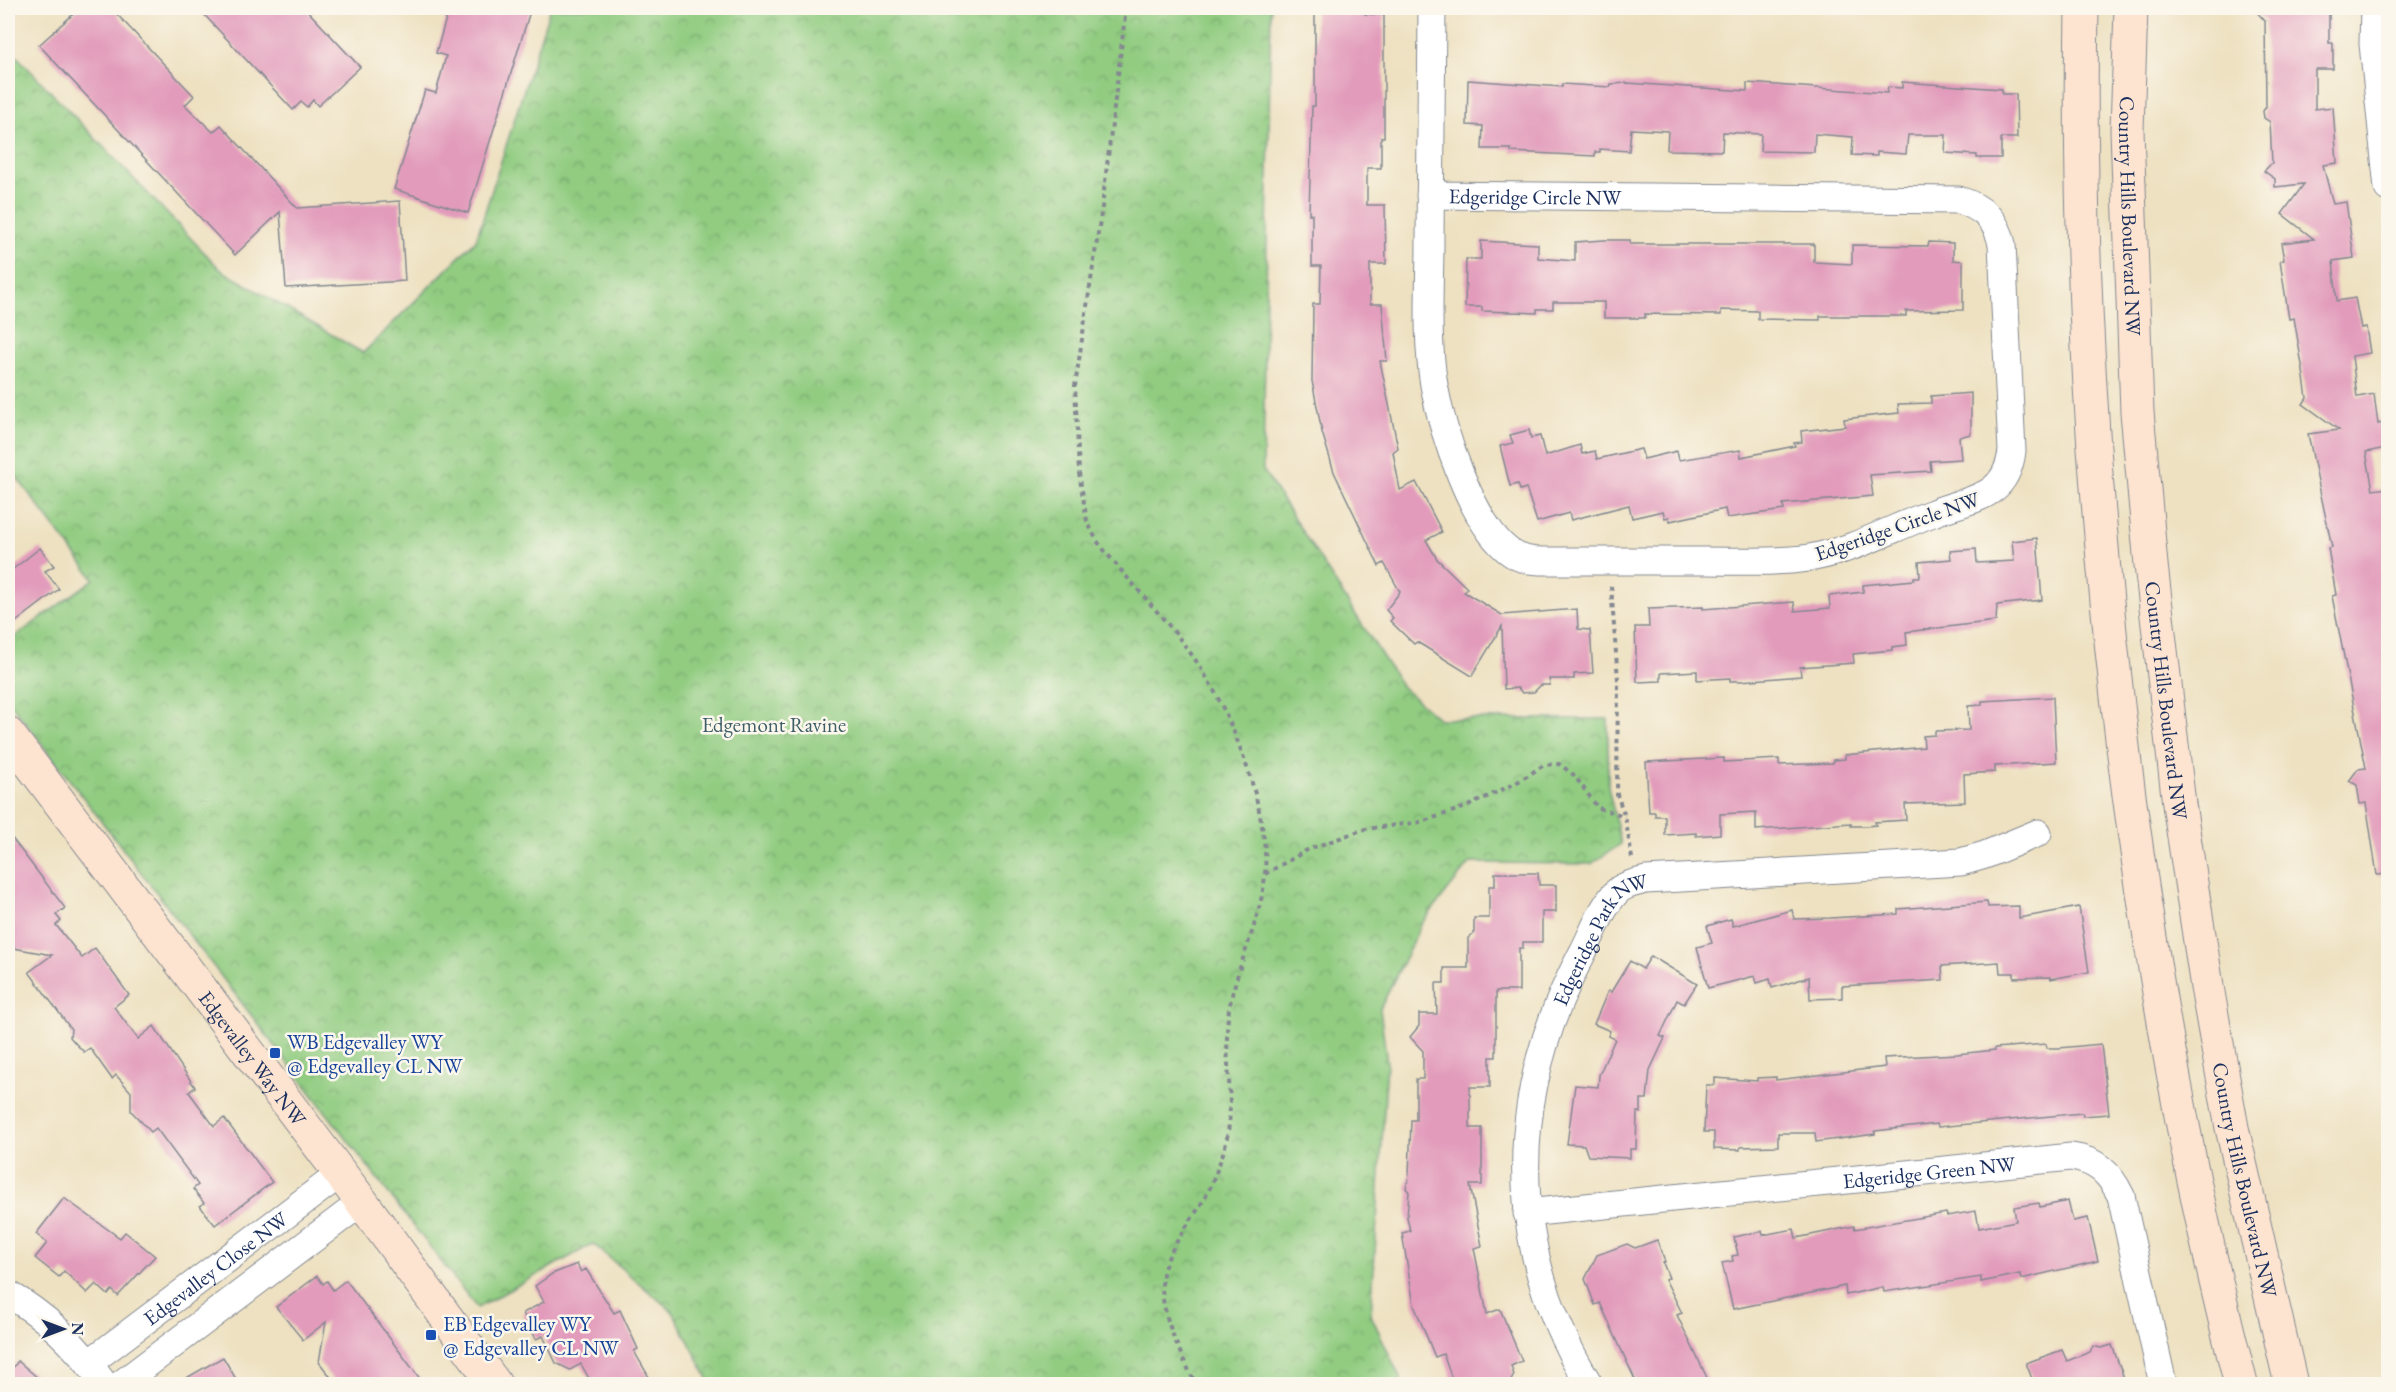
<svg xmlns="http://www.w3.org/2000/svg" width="2396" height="1392" viewBox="0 0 2396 1392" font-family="'EB Garamond',serif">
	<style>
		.park { fill: url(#park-crowns); stroke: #567e70; stroke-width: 1.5 }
		.building { fill: #e29bbb }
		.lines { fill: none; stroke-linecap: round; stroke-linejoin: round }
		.street-casing { stroke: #848890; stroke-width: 29 }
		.secondary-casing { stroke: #848890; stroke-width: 35 }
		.path { stroke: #848890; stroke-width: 4; stroke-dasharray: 4.5 4.5; stroke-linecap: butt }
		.street { stroke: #fff; stroke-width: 27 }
		.secondary { stroke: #fde4d0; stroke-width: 33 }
		.transit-dot { fill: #1a4fb4; stroke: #fbf7ec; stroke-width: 2 }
		.labels { text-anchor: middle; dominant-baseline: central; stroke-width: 5; stroke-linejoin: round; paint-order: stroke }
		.street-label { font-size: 21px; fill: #1b2f5e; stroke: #fbf7ec }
		.park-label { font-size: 21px; fill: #3e5e68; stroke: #fbf7ec }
		.transit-label { font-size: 21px; fill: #164399; stroke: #fbf7ec; text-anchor: start }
	</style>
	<defs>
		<pattern id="park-crowns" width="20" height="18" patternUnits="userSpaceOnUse" patternTransform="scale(1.5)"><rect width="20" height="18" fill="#91cc81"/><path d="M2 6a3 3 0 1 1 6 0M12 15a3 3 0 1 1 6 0" fill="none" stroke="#76a66d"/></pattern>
	</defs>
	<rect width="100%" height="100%" fill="#fbf7ec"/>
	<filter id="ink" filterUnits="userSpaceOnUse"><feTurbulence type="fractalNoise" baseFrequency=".0167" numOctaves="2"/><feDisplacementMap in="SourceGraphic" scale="12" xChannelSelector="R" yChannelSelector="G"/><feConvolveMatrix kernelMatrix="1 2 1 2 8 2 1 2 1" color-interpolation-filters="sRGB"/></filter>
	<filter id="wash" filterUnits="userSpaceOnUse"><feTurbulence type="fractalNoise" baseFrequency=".008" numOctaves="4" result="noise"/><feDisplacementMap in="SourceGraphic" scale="24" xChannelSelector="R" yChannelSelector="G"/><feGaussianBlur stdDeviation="1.35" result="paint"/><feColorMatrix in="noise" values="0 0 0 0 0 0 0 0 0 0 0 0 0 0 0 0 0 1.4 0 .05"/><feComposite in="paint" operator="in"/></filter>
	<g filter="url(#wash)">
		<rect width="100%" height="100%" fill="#eee1c1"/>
		<path class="park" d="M550,8h721l-8,462 139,217 37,32h169v68l13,57 -30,20 -121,-1 -48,60 -42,86 7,54 -16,252 32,69h-692l-38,-72 -80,-68 -116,64 -469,-608v-58l86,-63 -86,-113v-419l213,223 142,83 113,-113z"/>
		<g id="blocks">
			<g class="building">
				<path d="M80,8h31l83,88 -9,9 28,27 8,-7 76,83 103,-7 5,80 -119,7 -6,-76 -45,43 -196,-210z"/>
				<path d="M198,8h107l55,59 -42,39 -5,-6 -6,7 -6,-5 -8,8z"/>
				<path d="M449,8h82l-63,205 -74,-24 31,-99 11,3 10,-37 -10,-3z"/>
				<path d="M1315,8h50v6l19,1v122h-3v31h-14v37h18l1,59h-16v40h12l5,57h-7l18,87 -5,4 7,38 16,-8 26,50 -16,8 11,19 30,29 -3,4 38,23 75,-6 1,20 12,1 3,43 -19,1v5h-25l1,6h-9l-7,7 -12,1 -4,-5 -14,1 -2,-63 -30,50 -55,-34 -3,2 -24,-23 3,-3 -7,-8 14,-18 -16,-29 -5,3 -45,-94 -12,-40 -10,-51 1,-77h7l1,-38h-9v-52h-3l3,-108h3z"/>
				<path d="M2253,8h56v4l20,1v30h4v26h-18v40l18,-2 4,56 -14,2 10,39 13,-2 8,56 -21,3 4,40 18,-3 6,30 5,-1 4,26 -18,3 5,41 17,-3 4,30 4,-1 4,25 -20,4 7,38 15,-2v386l-11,1 -11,-72 -6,1 -3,-19 -8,-4 9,-12 8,-1 -34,-172 4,-1 -8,-47 4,-1 -24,-113 31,-4 -36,-26 4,-6 -4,-27 -9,-53 -5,1 -9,-58 4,-1 -3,-17 33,-4 -32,-25 22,-30 -29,3v-8l-11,-8 8,-8 -2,-41 -6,-4 -1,-7 3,-4 -1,-86z"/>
				<path d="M1468,80l94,7v-3l48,3 1,-3 16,-1 120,8v-8l140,10 1,-6 14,1v-6l100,7v5h14l1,44h-16v20h-24v-3l-32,-2 1,-18h-38l-2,19 -29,-2v4l-25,-1 1,-18 -38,-3 -1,18 -54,-1 1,-17 -38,-2 -1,19 -55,-1 1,-19 -37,-2 -2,22 -29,-2v3h-5v4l-84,-4v-3h-29l1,-23 -16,-1z"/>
				<path d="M1604,240h26v4h184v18l38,2v-19l76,1 1,-4 24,1v17l10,1v49l-57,1v5h-86v4l-62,-1v-8l-37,-1v5l-76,-1v4h-41v-16h-51v7h-16v4l-55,-2v-4h-17l1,-48h15v-18l57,3v14l37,3v-19z"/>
				<path d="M1971,393v41l-12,3 2,22 -31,2 1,10 -61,4 3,21 -90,8 1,6 -57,8 -2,-9 -55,12 -1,-4 -4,1 -2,-7 -31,7 -3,-13 -58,15 -2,-7 -32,9 -11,-34 -6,2 -2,-6 -8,2 -10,-40 13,-3 -3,-8 19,-5 2,8 9,-2 5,20 35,-11 2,9 13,-3 2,8 44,-10 3,10 33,-8 2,9 61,-10 1,7 54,-11 -1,-3 8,-1 -1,-11 44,-5 -1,-7 55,-6 -1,-9 33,-1v-7z"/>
				<path d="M2037,538l5,62 -45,5 -1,16 -90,11 1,13 -15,2v3l-39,4 1,9 -54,4 1,9 -61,5h-10v-3l-33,2v-9l-36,2v8l-24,1 -2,-55h14l-1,-18 55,-2v2l91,-7 1,9 35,-3 -1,-12 34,-4v-7l51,-5v-3h6l-1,-15 32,-3 -1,-8 26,-2 1,14 37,-2 -2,-20z"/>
				<path d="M40,548l14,18 -9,5 14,18 -51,39v-55z"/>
				<path d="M2053,697l3,65 -61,4v6l-31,2 1,28 -60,2 1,16 -31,2 1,3 -11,1h-14v-3l-95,7v-18l-36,2v20l-24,2v-3l-31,2v-19h-10v-4h-6l-3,-50 78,-4v4l55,-3v6l54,-2v-3l12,-1v-4l79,-8 -1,-11 12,-1v-4l34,-1 -1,-24 14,-1v-4z"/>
				<path d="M8,833l57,75 -9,7 5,6 -5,4 26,33 13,-10 34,47 -15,12 24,32 16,-13 41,61 -6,5 25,34 10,-8 48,64 -57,43 -15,-19 4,-3 -11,-14 5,-4 -42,-57 -5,4 -20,-21v-19l-15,-17 -4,4 -22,-31 -6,4 -8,-8 -6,-7 1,-8 -42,-57 23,-17 -44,-8z"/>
				<path d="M1495,873h43l1,12h17v27h-14v30h-19v6h-4v43h-23v66h-6v30h-20v41h12v57h-12l12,61 -8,2 13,66 13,-5 22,52 -11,5 3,9 -5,9h-55l-11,-30 -8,3 -21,-52 -12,-72 8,-2 -3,-14 2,-25 -3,-4 3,-13 2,-55h5v-41h7v-28l-13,-14 9,-11v-12h18l-1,-31h8v-15h24v-30l6,-5v-15h15v-32h6z"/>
				<path d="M1987,902l1,5 31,-1v12l60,-11 10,65 -38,7 -1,-2 -36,1v-5h-14l-1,-11 -57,4 1,14 -101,6v12l-32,1 -1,-22 -37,11 -2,-9 -13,4 -2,-7 -47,12 -11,-41 15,-4 -5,-17 24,-7 2,7 59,-16 2,9 36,-1 68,-4v-5z"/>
				<path d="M1651,956l46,28 -13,20 -7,-4 -17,36 5,2 -15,32 -3,29h-6v14l-4,-1 -1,37h-6v9l-42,-2 -4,-11 -17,-1 8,-59 23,2 1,-12 16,-36 -7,-3 2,-5 -16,-7 14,-33 3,1 19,-31 13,8z"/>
				<path d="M2046,1044l1,4h12l42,-4 8,70 -26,2 -1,-3 -144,14 -1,-3 -62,7v3l-59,8 -1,-9h-37v13l-38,1v3l-26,-1v-17h-10l2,-47h9v-7l42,3v-3l19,-1v3l109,-13 -1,-9 73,-4 38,-4v-2z"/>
				<path d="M64,1198l56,40 5,-6 30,24 -37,40 -6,-6 -4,5 -12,-11 -9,9 -23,-22 -5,6 -24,-19 12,-15 -11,-9z"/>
				<path d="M2068,1201l5,20 15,-3 10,43 -77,18 -1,-5 -39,8v-5l-97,15 -1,-5 -37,8 -1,-9 -112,23 -11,-46 11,-2 -1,-5 6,-1 -4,-18 28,-6 1,4 31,-6 2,9 58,-12 1,3 91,-16 1,3 29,-5 3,17 37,-7 -2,-14 25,-4 1,4z"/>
				<path d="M1657,1240l8,22 -2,1 6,15 -4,1 17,34 -5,2 33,69h-73l-37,-81 -5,2 -10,-26 12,-24 30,-11 8,4z"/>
				<path d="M577,1264l4,8 5,-3 28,44 6,-3 18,39 -4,2 19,33h-61l-11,-20 -11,6 -14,-7 -13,-27 -7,3 -13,-26 21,-11 -9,-16 17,-12z"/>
				<path d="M317,1276l6,8 4,-3 6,9 13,-10 78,104h-88l-17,-22 7,-40 -23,18 -27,-33z"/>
				<path d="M2112,1345l14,39h-92l-8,-21 36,-13 5,11 23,-9 3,-6 8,2z"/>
				<path d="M223,1357l16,27h-63z"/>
				<path d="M18,1361l27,23h-37v-10z"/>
			</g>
		</g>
	</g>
	<g filter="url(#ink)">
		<use href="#blocks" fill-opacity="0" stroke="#848890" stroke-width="1.5"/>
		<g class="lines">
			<defs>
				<g id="street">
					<path d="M2374,8l-1,36 15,144"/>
					<path id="s1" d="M1430,195l529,5c23,7 38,20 43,44l10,207c-6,49 -42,47 -79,62 -41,15 -80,38 -124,45 -34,5 -70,3 -105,3 -53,0 -106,0 -159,0 -13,0 -24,-1 -35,-9 -38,-27 -68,-122 -76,-167 -8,-48 -4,-98 -4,-146 1,-77 1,-154 2,-231"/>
					<path id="s2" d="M1527,1213l544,-56c25,3 39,16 50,39l42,188"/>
					<path d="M8,1294c39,22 70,53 96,90"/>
					<path id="s3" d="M89,1363l251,-189"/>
					<path d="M121,1384l241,-182"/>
					<path id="s4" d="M1589,1384c-85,-138 -82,-291 -6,-432 10,-19 20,-49 37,-63 7,-5 17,-7 26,-9l315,-18 24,-7 53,-22"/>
				</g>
				<g id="secondary">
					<path d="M2082,8c-5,263 13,525 47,787 27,198 62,396 112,589"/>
					<path id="s5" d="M2131,8l-4,122 10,282 14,153 28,239 28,183 25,141 59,256"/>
					<path id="s6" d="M8,734l354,468 133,182"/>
				</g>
			</defs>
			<use href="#street" class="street-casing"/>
			<use href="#secondary" class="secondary-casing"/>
			<g class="path">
				<path d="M1126,8l-24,199 -27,179 4,87 8,48 10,20c31,40 68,76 97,117 37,52 76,153 71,217 -4,45 -26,85 -35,129 -10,51 10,102 -8,152 -4,11 -8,23 -13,34 -13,26 -34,48 -44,76 -12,35 15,88 31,118"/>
				<path d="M1611,586l7,94 -1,115 8,21 7,42"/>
				<path d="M1265,874l44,-25 56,-20 56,-7 45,-15 50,-24 28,-18 15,-1 15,11 24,33 27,8"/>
			</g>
			<use href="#street" class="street"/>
			<use href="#secondary" class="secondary"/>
		</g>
	</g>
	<g class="transit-dot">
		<rect x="269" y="1047" width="12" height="12" rx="3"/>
		<rect x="425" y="1329" width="12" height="12" rx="3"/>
	</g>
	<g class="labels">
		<g class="street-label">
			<text stroke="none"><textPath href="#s1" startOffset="105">Edgeridge Circle NW</textPath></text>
			<text stroke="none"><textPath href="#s5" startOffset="208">Country Hills Boulevard NW</textPath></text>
			<text transform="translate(1897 526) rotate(-19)">Edgeridge Circle NW</text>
			<text stroke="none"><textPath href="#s5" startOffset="694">Country Hills Boulevard NW</textPath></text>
			<text stroke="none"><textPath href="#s4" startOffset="476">Edgeridge Park NW</textPath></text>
			<text stroke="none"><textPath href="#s6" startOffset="406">Edgevalley Way NW</textPath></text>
			<text stroke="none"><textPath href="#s2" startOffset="404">Edgeridge Green NW</textPath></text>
			<text stroke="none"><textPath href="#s5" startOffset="1180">Country Hills Boulevard NW</textPath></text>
			<text stroke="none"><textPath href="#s3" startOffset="158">Edgevalley Close NW</textPath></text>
		</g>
		<g class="park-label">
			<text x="774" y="724">Edgemont Ravine</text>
		</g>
		<g class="transit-label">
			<text x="287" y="1041">WB Edgevalley WY<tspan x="287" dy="24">@ Edgevalley CL NW</tspan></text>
			<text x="443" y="1323">EB Edgevalley WY<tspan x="443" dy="24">@ Edgevalley CL NW</tspan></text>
		</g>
	</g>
	<rect width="2396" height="1392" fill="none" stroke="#fbf7ec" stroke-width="30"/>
	<g transform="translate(63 1329) rotate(90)" stroke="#fbf7ec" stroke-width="4.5" paint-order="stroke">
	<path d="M0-4.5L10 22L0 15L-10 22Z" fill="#1b2f5e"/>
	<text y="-9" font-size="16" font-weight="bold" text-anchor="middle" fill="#1b2f5e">N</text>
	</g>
</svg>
